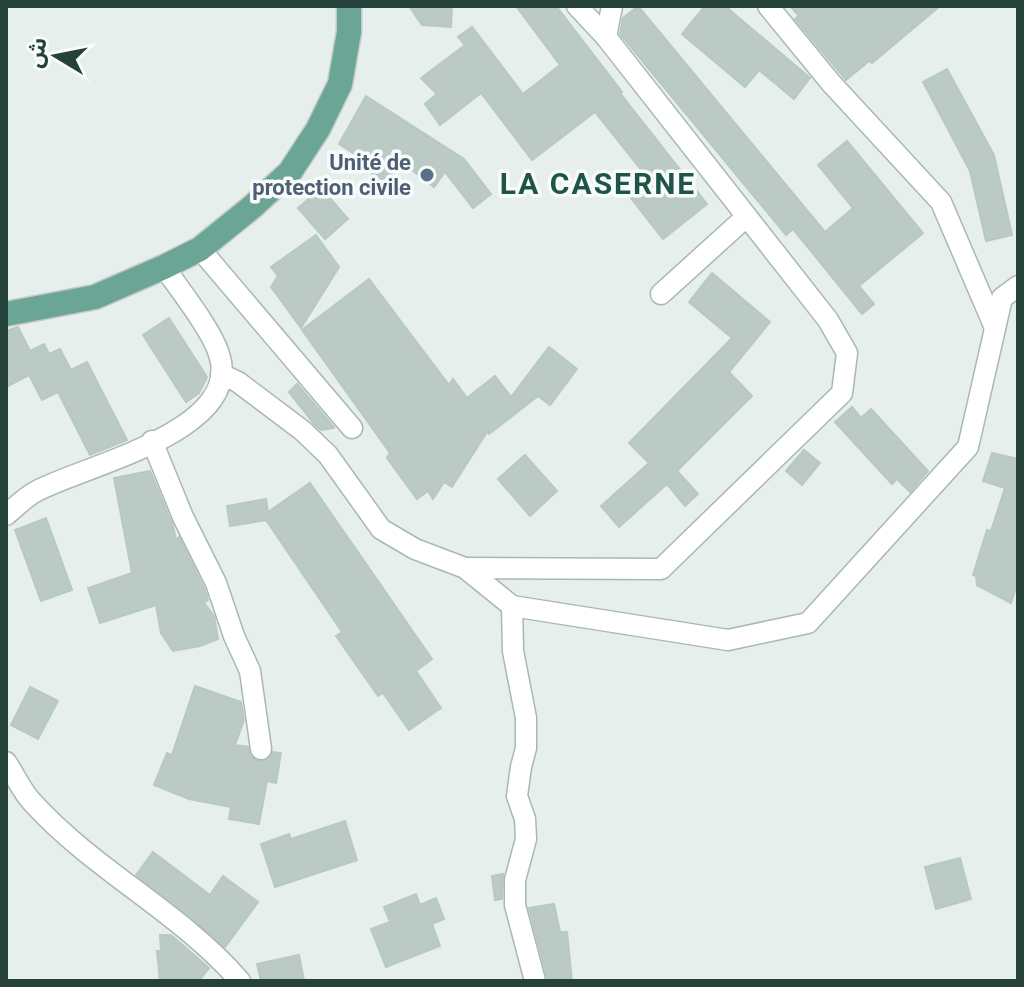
<svg xmlns="http://www.w3.org/2000/svg" width="1024" height="987" viewBox="0 0 1024 987" font-family="Roboto,'Noto Sans Arabic',sans-serif">
	<style>
		.building { fill: #bbcac4; stroke: #b8c9c2; stroke-width: 2 }
		.lines { fill: none; stroke-linecap: round; stroke-linejoin: round }
		.minor-casing { stroke: #a8b8b2; stroke-width: 23 }
		.major-casing { stroke: #c2cac8; stroke-width: 27 }
		.minor { stroke: #fff; stroke-width: 20 }
		.major { stroke: #6aa596; stroke-width: 24 }
		.service-dot { fill: #5c6f8a; stroke: #f7fbf9; stroke-width: 3 }
		.labels { text-anchor: middle; dominant-baseline: central; stroke-width: 7; stroke-linejoin: round; paint-order: stroke }
		.service-label { font-size: 22px; font-weight: bold; fill: #4e5e75; stroke: #f7fbf9; text-anchor: end }
		.district-label { font-size: 30px; font-weight: bold; letter-spacing: 2px; fill: #1f5548; stroke: #f7fbf9 }
	</style>
	<rect width="100%" height="100%" fill="#e6efeb"/>
	<g class="building">
		<path d="M409,6h43l-1,21 -29,-2z"/>
		<path d="M516,6h40l66,86 -2,1 87,111 -44,35 -33,-42 20,-16 -55,-69 -63,48 -51,-67 -41,32 -15,-21 12,-10 -16,-16 44,-33 -7,-8 14,-10 51,67 37,-29z"/>
		<path d="M638,6l187,226 28,-24 -35,-43 29,-24 76,92 -64,53 15,18 -12,10 -69,-85 -7,6 -166,-201 3,-16z"/>
		<path d="M705,6h20l85,72 -16,21 -35,-29 -14,17 -63,-53z"/>
		<path d="M790,6h150l-68,57 -3,-2 -23,19 -51,-61 4,-3z"/>
		<path d="M947,69l47,86 18,80 -26,6 -16,-70 -47,-89z"/>
		<path d="M366,96l98,63 27,35 -18,14 -28,-36 -11,15 -34,-26 -16,25 -14,-8 6,-10 -37,-24z"/>
		<path d="M321,188l27,31 -23,20 -27,-31z"/>
		<path d="M316,235l23,32 -38,61 -30,-41 7,-11 -7,-9z"/>
		<path d="M712,273l58,49 -41,50 23,24 -75,75 21,23 -13,12 -18,-22 -48,43 -18,-21 48,-43 -20,-20 103,-105 -43,-36z"/>
		<path d="M369,279l80,106 4,-6 14,19 28,-22 16,21 38,-50 28,22 -27,36 -12,-9 -49,38 -2,-2 -35,55 -8,-5 -11,17 -5,-8 -11,8 -30,-41 3,-5 -88,-123z"/>
		<path d="M169,318l38,59 -8,16 -13,9 -43,-67z"/>
		<path d="M18,327l12,24 14,-7 5,10 11,-5 11,21 16,-8 40,78 -37,15 -32,-63 -16,8 -13,-25 -23,12v-56z"/>
		<path d="M297,384l37,43v1l-13,2 -6,-5 -26,-33z"/>
		<path d="M852,407l9,11 10,-9 57,62 -18,21 -13,-13 -5,5 -57,-62z"/>
		<path d="M804,450l16,13 -18,22 -16,-14z"/>
		<path d="M992,453l26,6v122l-7,22 -34,-18 -1,-9 -3,-1 14,-45 4,1 14,-43 -22,-7z"/>
		<path d="M525,455l32,36 -27,25 -32,-37z"/>
		<path d="M150,471l23,55 3,14 3,-3 25,51 4,12 -4,3 10,13 4,23 -18,7 -27,5 -12,-18 -5,-28 -56,18 -12,-35 44,-15 -18,-95z"/>
		<path d="M310,483l122,176 -16,12 25,37 -32,22 -26,-37 -5,3 -42,-60 6,-4 -76,-112 -36,6 -3,-20 39,-7 2,13z"/>
		<path d="M46,518l26,72 -31,11 -26,-71z"/>
		<path d="M195,686l46,16 3,18 -9,25 13,2 2,9 7,5 11,-1 5,-8 8,1 -5,30 -9,-2 -8,43 -30,-5 2,-12 -42,-8 -35,-14 13,-32 5,2z"/>
		<path d="M30,687l28,14 -20,38 -27,-14z"/>
		<path d="M345,821l12,39 -82,27 -14,-43 28,-10 2,5z"/>
		<path d="M153,852l57,43 13,-19 35,26 -33,45 -89,-72z"/>
		<path d="M960,858l11,41 -35,10 -11,-42z"/>
		<path d="M503,874l-1,25 -7,1 -3,-24z"/>
		<path d="M416,894l4,11 16,-7 8,21 -12,5 8,22 -54,21 -15,-38 19,-7 -6,-15z"/>
		<path d="M554,904l6,28h7l5,49h-24l-19,-73z"/>
		<path d="M160,935h11l38,33 -10,13h-39l-3,-30h4z"/>
		<path d="M299,955l5,26h-43l-4,-17z"/>
	</g>
	<g class="lines">
		<defs>
			<g id="minor">
				<path d="M768,6l63,77 110,119 54,126"/>
				<path d="M606,37l6,-31"/>
				<path d="M200,249l152,179"/>
				<path d="M661,294l85,-77"/>
				<path d="M221,374l17,8 65,49 25,24 53,74 34,20 50,19 47,38 216,34 80,-17 160,-176 34,-149 16,-12"/>
				<path d="M152,441l31,76 33,66 18,53 16,35 11,78"/>
				<path d="M6,515c9,-7 18,-17 29,-23 46,-26 210,-60 184,-138 -8,-25 -39,-64 -55,-87"/>
				<path d="M465,568l196,1 181,-176 5,-40 -19,-33 -222,-283 -29,-31"/>
				<path d="M512,606l1,45 13,67v30l-5,19 -4,29 8,23 1,20 -11,41v25l20,76"/>
				<path d="M6,762c9,13 16,30 27,41 62,68 147,109 207,178"/>
			</g>
			<path id="major" d="M6,314l89,-17 69,-30 36,-18 52,-42 38,-35 28,-43 22,-45 9,-52v-26"/>
		</defs>
		<use href="#minor" class="minor-casing"/>
		<use href="#major" class="major-casing"/>
		<use href="#minor" class="minor"/>
		<use href="#major" class="major"/>
	</g>
	<circle class="service-dot" cx="427" cy="175" r="8"/>
	<g class="labels">
		<g class="service-label">
			<text x="411" y="162">Unité de<tspan x="411" dy="25">protection civile</tspan></text>
		</g>
		<g class="district-label">
			<text x="598" y="183">LA CASERNE</text>
		</g>
	</g>
	<rect width="1024" height="987" fill="none" stroke="#24423a" stroke-width="16"/>
	<g transform="translate(56 56) rotate(280)" stroke="#f7fbf9" stroke-width="6" paint-order="stroke">
	<path d="M0-6L14 30L0 20L-14 30Z" fill="#24423a"/>
	<text y="-12" font-size="22" font-weight="bold" text-anchor="middle" fill="#24423a">ش</text>
	</g>
</svg>
